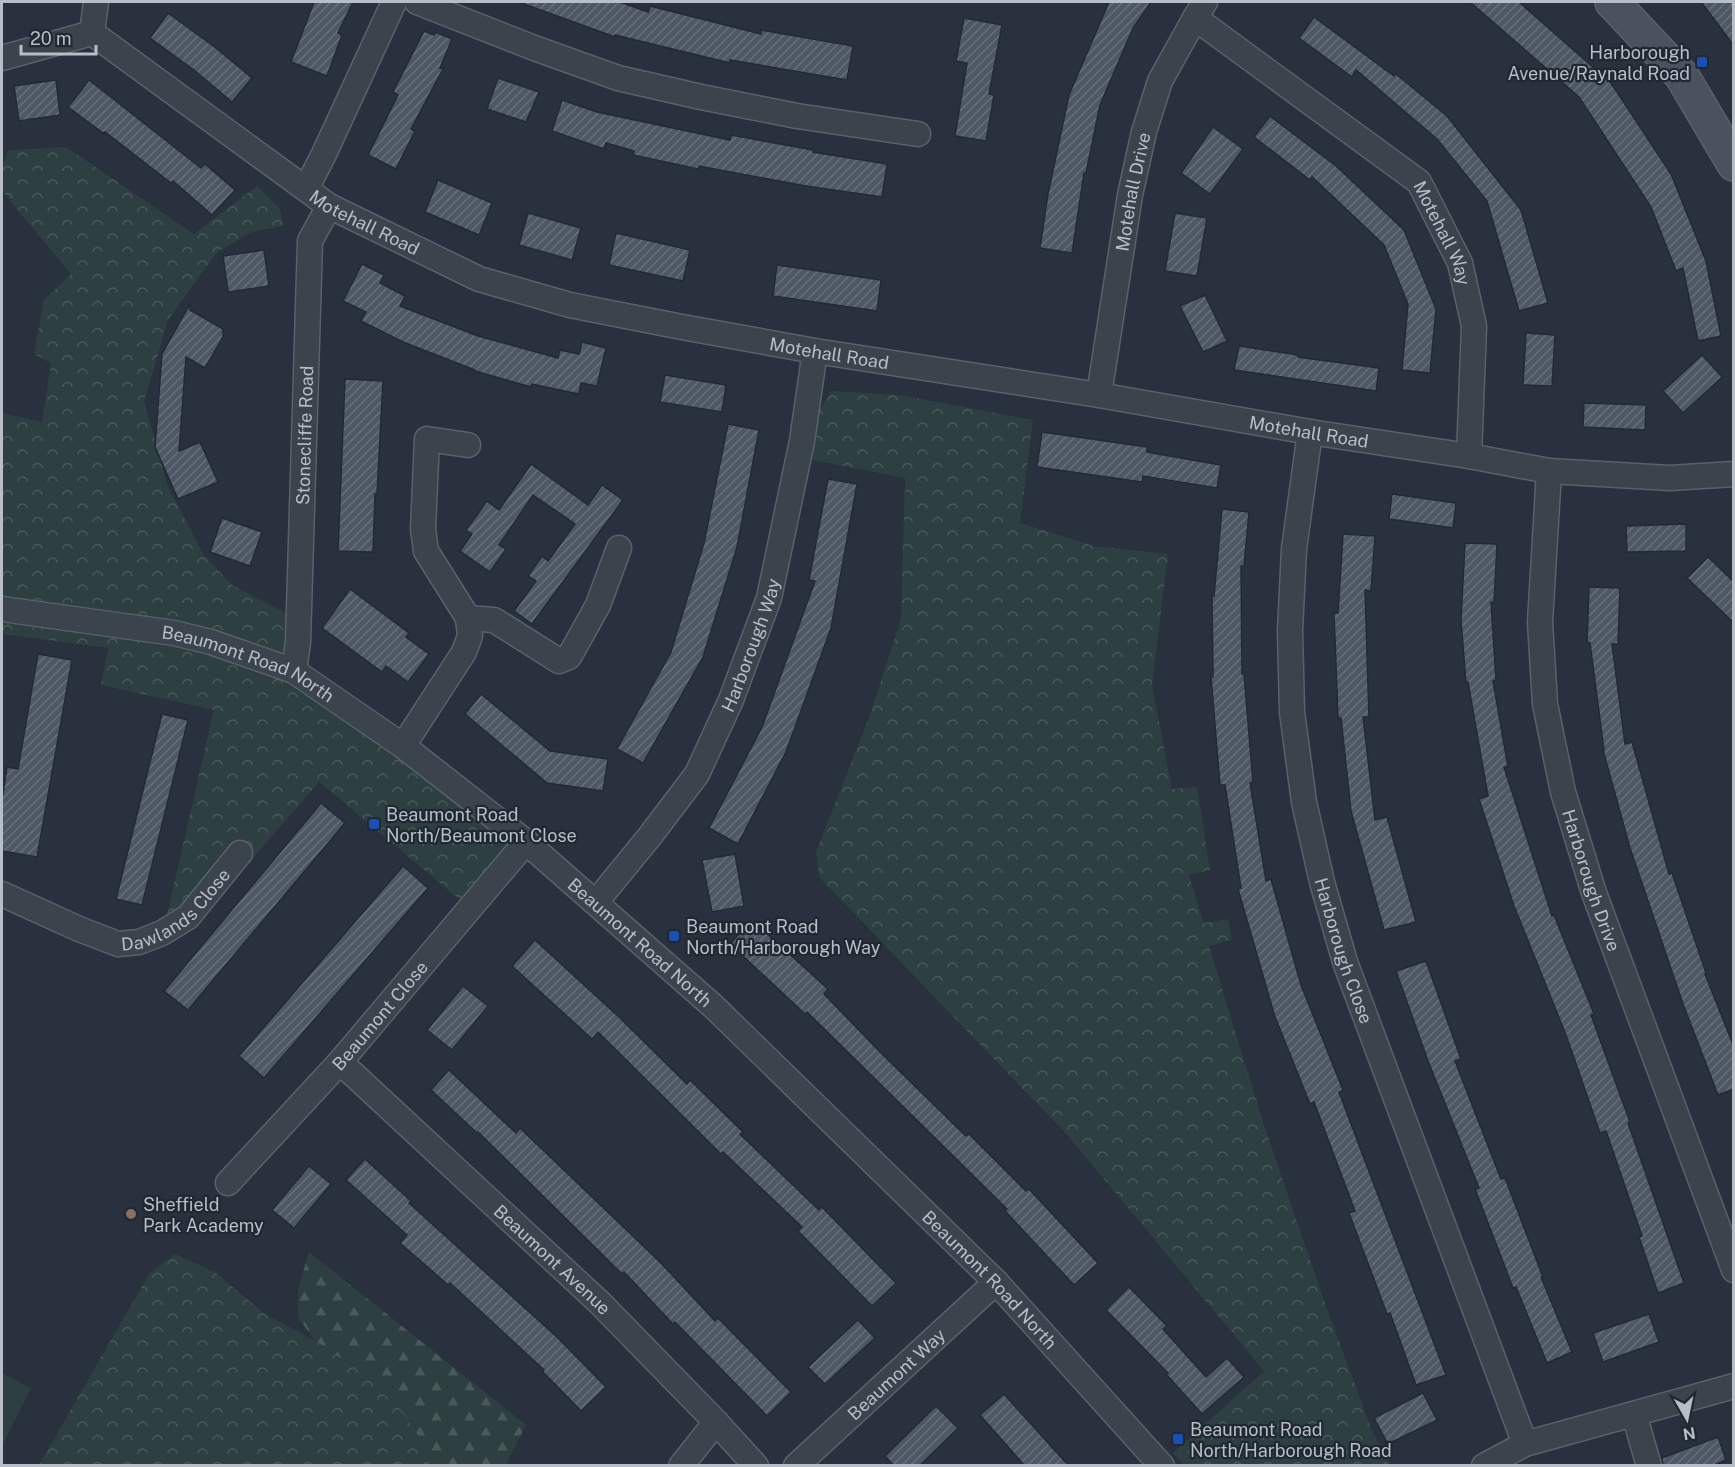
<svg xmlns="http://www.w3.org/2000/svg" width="1735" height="1467" viewBox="0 0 1735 1467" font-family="'Public Sans',sans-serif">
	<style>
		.green { fill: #2d3f40 }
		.forest { fill: url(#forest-firs) }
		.park { fill: url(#park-crowns) }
		.building { fill: url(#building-hatch); stroke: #222a34; stroke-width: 1.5 }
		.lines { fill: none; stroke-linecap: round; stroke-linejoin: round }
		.street-casing { stroke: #59616b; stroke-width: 27 }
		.secondary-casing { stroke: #59616b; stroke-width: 36 }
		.street { stroke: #3b434d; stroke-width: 24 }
		.secondary { stroke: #4a5260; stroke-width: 33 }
		.transit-dot { fill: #1a4fb4; stroke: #202832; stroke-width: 2 }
		.education-dot { fill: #8d6e63; stroke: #202832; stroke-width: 2 }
		.labels { text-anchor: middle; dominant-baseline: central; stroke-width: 4.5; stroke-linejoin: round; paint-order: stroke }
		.poi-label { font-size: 18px; fill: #b8bec8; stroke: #202832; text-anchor: start }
		.street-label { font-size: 18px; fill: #b8bec8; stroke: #202832 }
	</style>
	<defs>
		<pattern id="forest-firs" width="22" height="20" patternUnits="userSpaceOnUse" patternTransform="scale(1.5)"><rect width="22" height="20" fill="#2d3f40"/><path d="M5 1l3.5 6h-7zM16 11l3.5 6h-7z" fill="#49595a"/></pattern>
		<pattern id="park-crowns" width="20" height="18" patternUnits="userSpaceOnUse" patternTransform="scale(1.5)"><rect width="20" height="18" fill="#2d3f40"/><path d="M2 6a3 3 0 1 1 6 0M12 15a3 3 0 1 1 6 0" fill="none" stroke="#49595a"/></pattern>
		<pattern id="building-hatch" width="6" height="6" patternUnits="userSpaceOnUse" patternTransform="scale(1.5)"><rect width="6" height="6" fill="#4e5865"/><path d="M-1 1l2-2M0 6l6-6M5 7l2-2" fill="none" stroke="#656e7a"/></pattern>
	</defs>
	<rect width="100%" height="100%" fill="#28313d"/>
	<path class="green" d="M2,1373l29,15 -29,58z"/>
	<path class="forest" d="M309,1252l217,173 -20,40h-77v-13l-71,-82 -44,-30 -16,-23v-28z"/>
	<g class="park">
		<path d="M66,147l128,87 63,-48 23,23 3,17 -31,6 -35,20 -49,68 -24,81 24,86 36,68 28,30 58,30v51l225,182 -50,56 -146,-122 -71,82 -83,59 49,-213 -113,-25 7,-37 -106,-14v-221l40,9 9,-59 -17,-9 10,-54 27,-26 -69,-83v-25l6,-16z"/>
		<path d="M831,391l69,4 133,25 -13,103 74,23 74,8 -16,131 20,104 25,-2 13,83 -21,5 15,48 24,-4 4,21 -23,6 54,176 59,173 49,133 18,37h-205l-11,-12 91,-82 -195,-234 -250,-260 -3,-25 54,-137 31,-96 4,-141 -112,-22z"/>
		<path d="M175,1254l40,18 50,42 49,26 44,30 44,41 27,41v13h-390l110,-191z"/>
	</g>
	<g class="building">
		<path d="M314,2h39l-15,31 4,2 -15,41 -36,-14z"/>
		<path d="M524,2h96l28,10 2,-6 111,28v-4l92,16 -6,34 -117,-20v3l-115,-28v2l-91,-33z"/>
		<path d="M1109,2h42l-18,26 -33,77 -14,68h-2l-12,80 -32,-5 8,-54 21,-99z"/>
		<path d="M1470,2h49l92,81 60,91 35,87 15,75 -23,5 -15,-73 -7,3 -25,-64 -72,-110z"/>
		<path d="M1701,2h33v44l-20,-27z"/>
		<path d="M168,13l48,35 36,30 -20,24 -38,-32 -44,-32z"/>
		<path d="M1314,17l80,59 2,-2 51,42 74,94 27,93 -29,8 -32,-110 -50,-62 -81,-69 -4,7 -53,-39z"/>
		<path d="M964,18l38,7 -13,69 5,1 -8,46 -31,-5 12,-73 -11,-2z"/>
		<path d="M424,31l10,4 1,-3 17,7 -12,29 3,1 -32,60 4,2 -19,38 -28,-14 30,-60 -5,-3z"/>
		<path d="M498,78l41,14 -13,30 -39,-13z"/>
		<path d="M56,80l4,35 -41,6 -5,-35z"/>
		<path d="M89,80l112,88 4,-4 30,26 -23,25 -39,-34 -2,2 -66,-51 -2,1 -35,-26z"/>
		<path d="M562,100l35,12 133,28 1,-5 82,15v2l74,12 -5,33 -76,-11 -107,-20 -1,3 -65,-14 1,-4 -28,-8 -2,6 -52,-18z"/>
		<path d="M1270,116l66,50 68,64 32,79 -6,64 -28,-3 6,-66 -24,-59 -72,-68 -2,3 -56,-43z"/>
		<path d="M1213,127l30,22 -33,45 -29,-21z"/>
		<path d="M438,180l54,23 -13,32 -54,-23z"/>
		<path d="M528,213l53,15 -9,32 -53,-15z"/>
		<path d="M1175,213l32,5 -10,58 -32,-5z"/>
		<path d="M616,233l74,17 -7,31 -74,-16z"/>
		<path d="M264,250l5,36 -41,6 -5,-36z"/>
		<path d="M362,264l22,11 -4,8 25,13 -5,10 78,30 80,22 2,-8 19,4 3,-12 24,6 -9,38 -16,-3 -2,11 -47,-10 -1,3 -56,-16v-1l-72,-28 -42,-21 5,-9 -23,-11z"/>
		<path d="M777,265l104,15 -4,31 -104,-15z"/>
		<path d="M1205,295l22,46 -24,11 -23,-46z"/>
		<path d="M190,304v6l33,19v8l-18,31 -19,-11 -7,94 21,-9 18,40 -40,17 -23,-52 7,-93z"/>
		<path d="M1526,333l29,2 -3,51 -29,-1z"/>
		<path d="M1239,346l59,9v2l81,11 -3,23 -142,-21z"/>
		<path d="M1702,355l20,22 -39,36 -20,-22z"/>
		<path d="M665,375l61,10 -4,27 -62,-10z"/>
		<path d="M345,379l38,2 -6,113h-2l-2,58 -35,-1z"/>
		<path d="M1584,403l62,2 -1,25 -62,-3z"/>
		<path d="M728,424l31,6 -22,117 -34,110 -60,106 -26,-14 54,-97 33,-109z"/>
		<path d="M1042,432l105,15v5l74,13 -4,23 -74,-12 -1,6 -105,-15z"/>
		<path d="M531,464l57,41 14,-20 21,15 -91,124 -18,-13 22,-30 -8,-5 14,-20 6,5 27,-37 -42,-29 -34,50 7,4 -16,23 -30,-21 12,-17 -6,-4 21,-29 12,9z"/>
		<path d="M828,479l29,5 -26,144 -45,124 -48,92 -29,-16 53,-101 53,-146 -6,-1z"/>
		<path d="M1392,494l64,9 -3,25 -64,-9z"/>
		<path d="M1222,509l27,3 -5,54h-3l1,108h2l9,108 -3,1 16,98 5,-2 30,106 42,105 -4,2 107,283 -30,10 -26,-72 -3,1 -38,-101 6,-2 -41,-109 -4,2 -35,-87 -37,-128 3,-1 -16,-103h-5l-9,-108h2l-1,-81h2z"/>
		<path d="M222,518l40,14 -12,34 -40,-14z"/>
		<path d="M1686,524v27l-59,1 -1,-26z"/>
		<path d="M1343,534l32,2 -4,55 -6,-1 4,127h-6l12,103 12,-3 29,105 -32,8 -33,-119 -10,-93h-3l-4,-105h4z"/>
		<path d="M1465,543l32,1 -3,59 -3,-1 5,78 -3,1 15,86h-4l48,149 2,-1 40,99 -3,1 39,107 -2,1 56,160 -26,10 -19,-56 3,-1 -36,-105 -6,2 -34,-98 -52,-129 -35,-107 9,-3 -20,-114 -2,1 -5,-63z"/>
		<path d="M1708,557l26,25v41l-47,-45z"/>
		<path d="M1589,587l31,1 -2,56h-6l13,100 7,-2 37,132 3,-1 34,100 -1,1 29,73v42l-16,6 -35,-91 -53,-156 -27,-98h1l-14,-107 -3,-1z"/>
		<path d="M350,589l59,44 -3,4 23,17 -21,28 -22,-16 -4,6 -60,-44z"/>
		<path d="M38,654l34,6 -35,197 -35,-6v-51l5,-33 11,2z"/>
		<path d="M481,694l69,57 58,8 -5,32 -56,-8 -82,-69z"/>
		<path d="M162,714l26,6 -46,185 -26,-6z"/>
		<path d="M321,803l24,20 -157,187 -24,-19z"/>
		<path d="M735,854l9,52 -32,6 -10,-52z"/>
		<path d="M403,866l25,22 -164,190 -25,-22z"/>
		<path d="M752,920l76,69 -4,5 58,60 84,82 3,-2 57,57 3,-2 69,74 -24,22 -69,-74 2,-2 -75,-74 -125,-123 -2,2 -75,-70z"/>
		<path d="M535,940l84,77 68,67 3,-4 53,52 -3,2 79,76 3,-3 74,76 -24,23 -74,-75 4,-4 -79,-75 -2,2 -123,-122 -6,7 -80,-73z"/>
		<path d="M1426,961l35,98 -6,2 46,118 4,-1 38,99h-2l31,75 -25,11 -31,-76 -3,1 -38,-99 4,-1 -51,-127 -32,-90z"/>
		<path d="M463,986l25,20 -36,44 -25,-20z"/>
		<path d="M449,1070l67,63 4,-5 141,135 54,58 3,-3 73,74 -24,24 -92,-94 -2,2 -49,-52 -2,2 -144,-142 -1,1 -46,-43z"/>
		<path d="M365,1159l46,42 -2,2 148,134 49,50 -25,24 -38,-39 1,-2 -94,-87 -2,2 -48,-42 7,-8 -61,-55z"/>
		<path d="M309,1166l22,18 -37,44 -22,-18z"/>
		<path d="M1129,1287l38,39 -4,3 43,48 21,-19 17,19 -42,37 -36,-40 2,-1 -62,-63z"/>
		<path d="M1649,1314l10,28 -56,20 -10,-29z"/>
		<path d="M858,1320l17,18 -50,46 -17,-17z"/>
		<path d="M1423,1393l14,27 -49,24 -14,-26z"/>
		<path d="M1004,1394l65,72h-44l-45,-51z"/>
		<path d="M936,1406l22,22 -39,38h-25l-9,-10z"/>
		<path d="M1718,1437l8,23 -14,6h-49l-1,-8z"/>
	</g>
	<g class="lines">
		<defs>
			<g id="street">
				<path d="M417,2l120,47 81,29 83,19 96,19 121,18"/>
				<path id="s1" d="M1195,18l224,164 41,81 14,63 -5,130"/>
				<path d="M92,33l4,-31"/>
				<path id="s2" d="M2,58l90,-25 237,173 150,73 91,26 112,22 133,24 284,44 211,37 159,24 80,15 121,7 64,-4"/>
				<path d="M306,189l18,-35 70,-152"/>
				<path id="s3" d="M1099,395l31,-200 14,-63 16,-51 35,-63 10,-16"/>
				<path id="s4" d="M1310,432l-16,117 -4,82 2,81 12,90 18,80 23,80 180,482"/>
				<path id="s5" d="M1549,471l-9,151 5,82 18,88 31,101 140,377"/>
				<path id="s6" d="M2,609l172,24 37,9 83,29 109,75 123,96 187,164 283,276 166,184"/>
				<path d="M468,618l26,2 65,41 10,-4 29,-52 21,-57"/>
				<path id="s7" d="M294,671l4,-29 12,-401 19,-35"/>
				<path d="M403,746l61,-94 6,-16 -2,-18 -42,-67 -3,-22 4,-90 41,6"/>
				<path id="s8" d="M2,894l77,35 39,15 21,-2 23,-9 26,-16 52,-64"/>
				<path id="s9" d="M596,902l54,-66 47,-62 34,-74 38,-102 33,-157 13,-90"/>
				<path id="s10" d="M340,1062l260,241 116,119 40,44"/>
				<path id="s11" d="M228,1183l112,-121 186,-220"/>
				<path d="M1634,1414l15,52"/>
				<path d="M681,1466l35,-44"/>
				<path id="s12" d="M796,1466l200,-184"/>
				<path d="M1484,1466l41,-22 209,-58"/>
			</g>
			<path id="secondary" d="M1612,2l70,74 52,88"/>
		</defs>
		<use href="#street" class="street-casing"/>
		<use href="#secondary" class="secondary-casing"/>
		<use href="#street" class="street"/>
		<use href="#secondary" class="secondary"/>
	</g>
	<g class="transit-dot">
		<rect x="1696" y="56" width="12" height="12" rx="3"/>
		<rect x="368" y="818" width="12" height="12" rx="3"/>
		<rect x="668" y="930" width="12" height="12" rx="3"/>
		<rect x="1172" y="1433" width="12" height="12" rx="3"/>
	</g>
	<circle class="education-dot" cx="131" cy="1214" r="6"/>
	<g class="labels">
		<g class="poi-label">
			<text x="1690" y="52" text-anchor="end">Harborough<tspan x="1690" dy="21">Avenue/Raynald Road</tspan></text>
			<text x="386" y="814">Beaumont Road<tspan x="386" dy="21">North/Beaumont Close</tspan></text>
			<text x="686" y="926">Beaumont Road<tspan x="686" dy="21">North/Harborough Way</tspan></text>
			<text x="143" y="1204">Sheffield<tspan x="143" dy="21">Park Academy</tspan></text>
			<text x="1190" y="1429">Beaumont Road<tspan x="1190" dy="21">North/Harborough Road</tspan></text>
		</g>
		<g class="street-label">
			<text stroke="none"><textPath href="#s3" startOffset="206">Motehall Drive</textPath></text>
			<text stroke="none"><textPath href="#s2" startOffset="426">Motehall Road</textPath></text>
			<text stroke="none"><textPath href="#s1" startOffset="334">Motehall Way</textPath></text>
			<text stroke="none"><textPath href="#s2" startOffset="912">Motehall Road</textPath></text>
			<text stroke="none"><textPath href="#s2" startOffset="1398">Motehall Road</textPath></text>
			<text stroke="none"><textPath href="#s7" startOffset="236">Stonecliffe Road</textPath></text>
			<text stroke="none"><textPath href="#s9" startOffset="303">Harborough Way</textPath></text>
			<text stroke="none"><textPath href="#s6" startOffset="254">Beaumont Road North</textPath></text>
			<text stroke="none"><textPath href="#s5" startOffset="416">Harborough Drive</textPath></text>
			<text stroke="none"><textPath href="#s8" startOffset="196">Dawlands Close</textPath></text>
			<text stroke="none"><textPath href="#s6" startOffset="740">Beaumont Road North</textPath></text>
			<text stroke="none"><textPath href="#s4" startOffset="526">Harborough Close</textPath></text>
			<text stroke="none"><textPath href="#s11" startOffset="226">Beaumont Close</textPath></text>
			<text stroke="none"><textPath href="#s10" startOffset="290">Beaumont Avenue</textPath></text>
			<text stroke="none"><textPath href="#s6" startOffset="1226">Beaumont Road North</textPath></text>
			<text stroke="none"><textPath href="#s12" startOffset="136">Beaumont Way</textPath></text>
		</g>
	</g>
	<rect width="1735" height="1467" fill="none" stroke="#b8bec8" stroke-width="6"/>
	<g transform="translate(1687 1419) rotate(171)" stroke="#202832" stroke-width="4.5" paint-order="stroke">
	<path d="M0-4.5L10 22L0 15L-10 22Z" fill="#b8bec8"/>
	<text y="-9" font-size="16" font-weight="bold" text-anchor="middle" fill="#b8bec8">N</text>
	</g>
	<path d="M21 45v9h75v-9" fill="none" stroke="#b8bec8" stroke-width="3"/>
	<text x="30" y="45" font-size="18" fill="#b8bec8" stroke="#202832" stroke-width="4.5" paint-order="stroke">20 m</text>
</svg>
